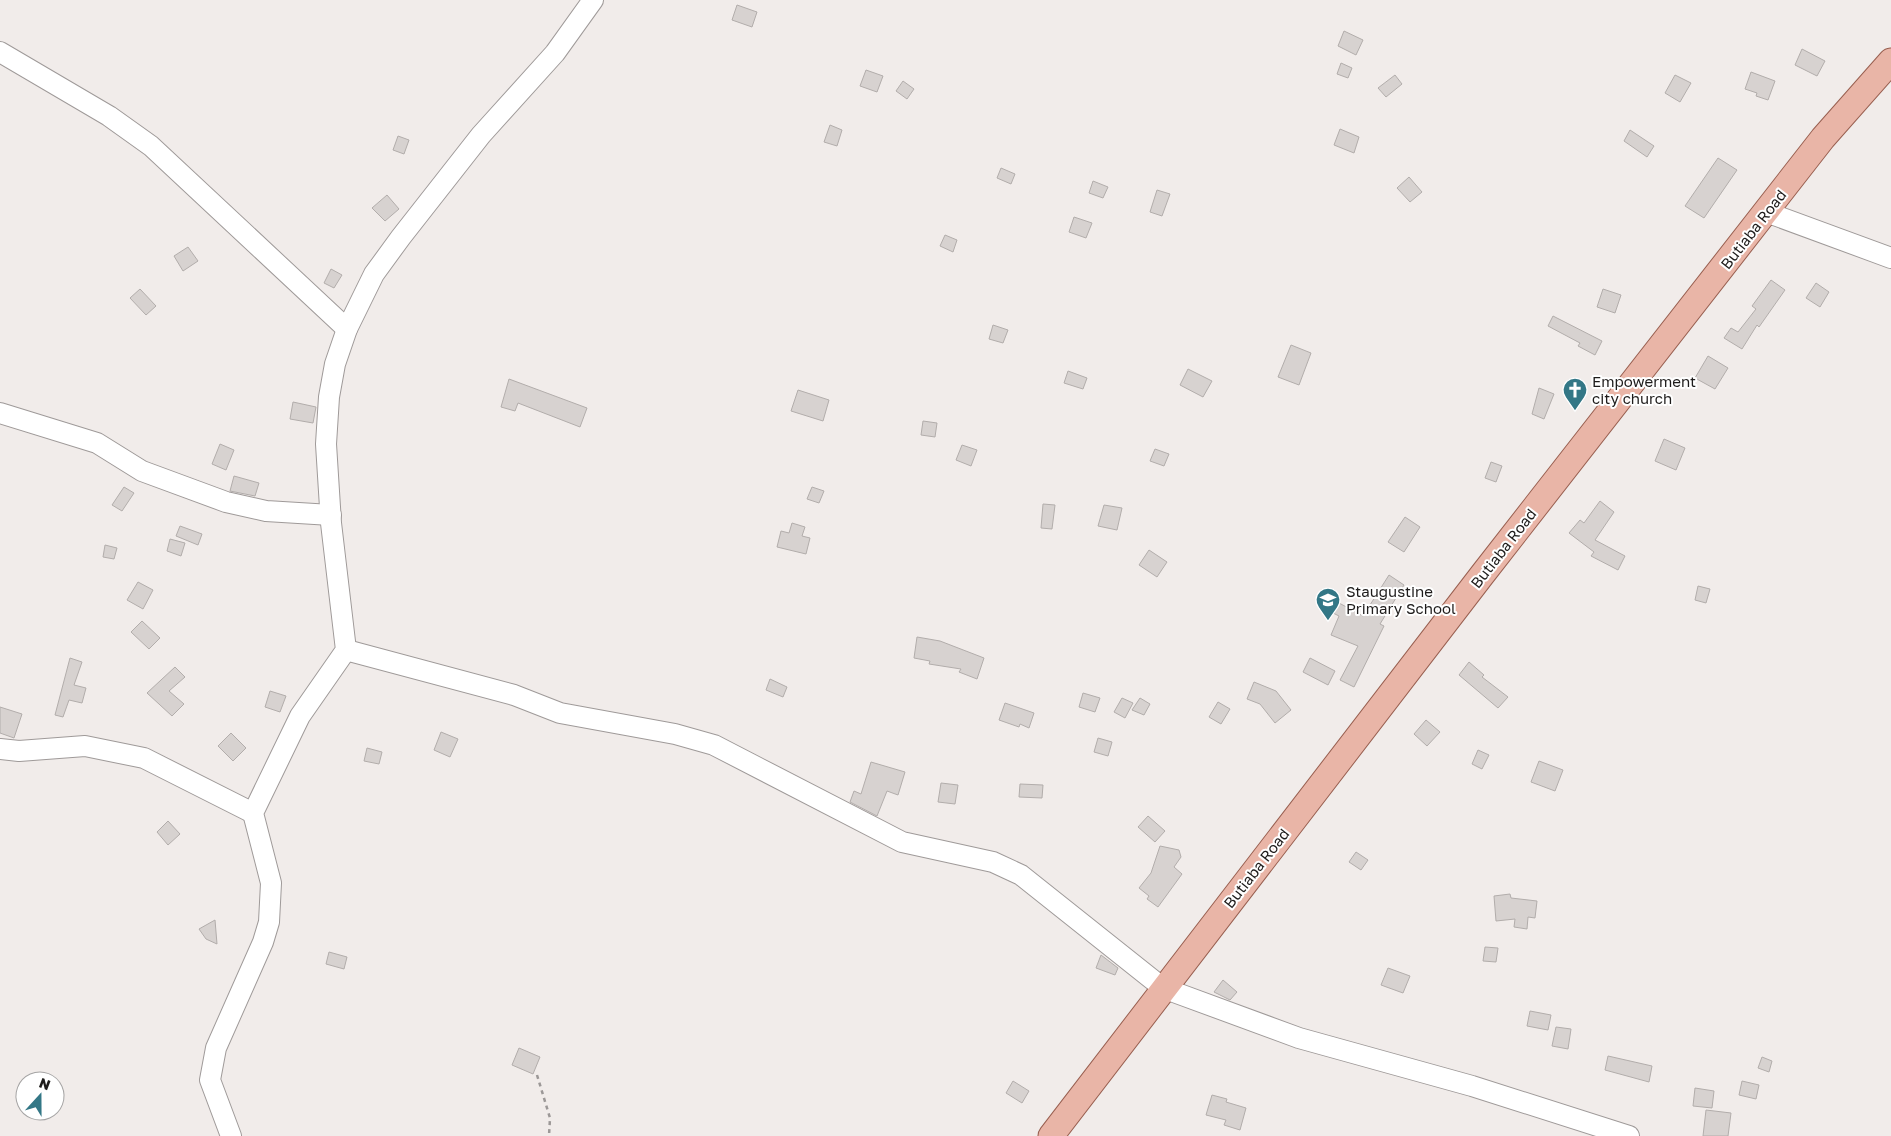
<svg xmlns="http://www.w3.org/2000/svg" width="1891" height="1136" viewBox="0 0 1891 1136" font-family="'Golos Text',sans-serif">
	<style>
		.building { fill: #d7d2d0; stroke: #b2adab }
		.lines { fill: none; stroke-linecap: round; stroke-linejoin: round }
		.minor-casing { stroke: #9f9a99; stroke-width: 22 }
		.major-casing { stroke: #985f50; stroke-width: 27 }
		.path { stroke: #9c9897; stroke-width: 2.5; stroke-dasharray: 4 4; stroke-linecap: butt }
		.minor { stroke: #fff; stroke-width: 20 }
		.major { stroke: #e9b5a7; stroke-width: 25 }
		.labels { text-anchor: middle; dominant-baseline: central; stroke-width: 4; stroke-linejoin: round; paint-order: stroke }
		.street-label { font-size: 15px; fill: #1e1c1b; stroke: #fff }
		.poi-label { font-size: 15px; fill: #1e1c1b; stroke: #fff; text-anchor: start }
	</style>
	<rect width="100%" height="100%" fill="#f1ecea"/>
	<g class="building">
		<path d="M737,5l20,7 -5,15 -20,-7z"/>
		<path d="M1344,31l19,9 -7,15 -18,-9z"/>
		<path d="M1802,49l23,12 -8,15 -22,-11z"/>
		<path d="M1341,63l11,5 -4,10 -11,-4z"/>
		<path d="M866,70l17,6 -6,16 -17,-6z"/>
		<path d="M1751,72l24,9 -7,19 -12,-4 1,-3 -12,-4z"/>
		<path d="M1395,75l7,9 -16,13 -8,-9z"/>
		<path d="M1675,75l16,8 -11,19 -15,-9z"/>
		<path d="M903,81l11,8 -7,10 -11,-8z"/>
		<path d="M830,125l12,5 -5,16 -13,-4z"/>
		<path d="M1340,129l19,8 -5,16 -20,-8z"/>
		<path d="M1630,130l24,16 -7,11 -23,-16z"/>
		<path d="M398,136l11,4 -5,14 -11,-4z"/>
		<path d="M1718,158l19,12 -33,48 -19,-12z"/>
		<path d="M1001,168l14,6 -4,10 -14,-6z"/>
		<path d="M1409,177l13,15 -12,10 -13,-14z"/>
		<path d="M1093,181l15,6 -5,11 -14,-5z"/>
		<path d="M1157,190l13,4 -8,22 -12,-4z"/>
		<path d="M387,195l12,14 -14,12 -13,-13z"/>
		<path d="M1074,217l18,6 -6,15 -17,-6z"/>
		<path d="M945,235l12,5 -4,12 -13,-6z"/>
		<path d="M188,247l10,14 -15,10 -9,-15z"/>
		<path d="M331,269l11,6 -8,13 -10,-5z"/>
		<path d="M1771,280l14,10 -26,37 -2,-2 -15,24 -18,-11 7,-10 7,4 18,-23 -4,-3z"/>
		<path d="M1816,283l13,9 -9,15 -14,-9z"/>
		<path d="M140,289l16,17 -10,9 -16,-17z"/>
		<path d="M1603,289l18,6 -6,18 -18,-6z"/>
		<path d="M1553,316l49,25 -7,14 -17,-9 2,-3 -32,-17z"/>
		<path d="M993,325l15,5 -5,13 -14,-4z"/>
		<path d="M1291,345l20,8 -12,32 -21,-8z"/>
		<path d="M1708,356l20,12 -13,21 -20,-11z"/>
		<path d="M1188,369l24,12 -9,16 -23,-12z"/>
		<path d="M1068,371l19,7 -4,11 -19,-6z"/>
		<path d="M509,379l78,29 -7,19 -62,-24 -3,8 -14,-4z"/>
		<path d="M1539,388l15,6 -10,25 -12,-5z"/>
		<path d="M798,390l31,10 -6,21 -32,-10z"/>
		<path d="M293,402l23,5 -3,16 -23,-4z"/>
		<path d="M923,421l14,2 -2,14 -14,-2z"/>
		<path d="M1664,439l21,9 -9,22 -21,-9z"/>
		<path d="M220,444l14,6 -8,20 -14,-6z"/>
		<path d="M962,445l15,5 -6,16 -15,-6z"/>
		<path d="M1155,449l14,5 -5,12 -14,-5z"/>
		<path d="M1491,462l11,4 -6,16 -11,-4z"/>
		<path d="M234,476l25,7 -4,13 -25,-5z"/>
		<path d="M124,487l10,6 -12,18 -10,-6z"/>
		<path d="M812,487l12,4 -5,12 -12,-4z"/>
		<path d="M1600,501l14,11 -19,28 30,16 -7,14 -27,-14 3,-4 -25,-19 11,-13 4,3z"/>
		<path d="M1043,504l12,1 -3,24 -11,-1z"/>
		<path d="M1104,505l18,3 -5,22 -19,-4z"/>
		<path d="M1405,517l15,10 -16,25 -16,-10z"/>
		<path d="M792,523l13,4 -3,9 8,2 -4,16 -29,-7 4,-16 8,2z"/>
		<path d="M180,526l22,8 -4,11 -22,-9z"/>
		<path d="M170,539l15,4 -4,13 -14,-5z"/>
		<path d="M105,545l12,3 -3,11 -11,-2z"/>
		<path d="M1149,550l18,12 -10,15 -18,-12z"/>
		<path d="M1389,575l15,10 -24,39 4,2 -30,61 -14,-7 18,-34 -27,-11 8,-19 -16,-8 5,-11 35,19z"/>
		<path d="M138,582l15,8 -10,19 -16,-9z"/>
		<path d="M1698,586l12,3 -4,14 -11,-3z"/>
		<path d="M142,621l18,17 -11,11 -18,-17z"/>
		<path d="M917,637l23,4 44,17 -7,21 -18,-7 2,-3 -32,-5 1,-3 -16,-3z"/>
		<path d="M70,658l12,4 -8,23 12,3 -4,15 -13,-3 -6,17 -8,-2z"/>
		<path d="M1310,658l25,13 -7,14 -25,-13z"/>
		<path d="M1469,662l15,13 -2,2 26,20 -10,11 -39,-33z"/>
		<path d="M175,667l10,10 -16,14 15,13 -12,12 -25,-23z"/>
		<path d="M770,679l17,8 -4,10 -17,-7z"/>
		<path d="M1254,682l22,9 15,19 -16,13 -15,-19 -13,-5z"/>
		<path d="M270,691l16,5 -6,16 -15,-5z"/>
		<path d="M1083,693l17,5 -5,14 -16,-5z"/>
		<path d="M1122,698l11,5 -8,15 -11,-6z"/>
		<path d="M1140,698l10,6 -6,11 -12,-5z"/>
		<path d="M1218,702l12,7 -9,15 -12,-7z"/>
		<path d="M1005,703l29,10 -5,15 -9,-4 -1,3 -20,-7z"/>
		<path d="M0,707l22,7 -8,24 -14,-5z"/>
		<path d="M1426,720l14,12 -13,14 -13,-12z"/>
		<path d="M441,732l17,7 -8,18 -16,-7z"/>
		<path d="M231,733l15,15 -13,13 -15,-15z"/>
		<path d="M1098,738l14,4 -4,14 -14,-4z"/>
		<path d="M367,748l15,4 -3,12 -15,-3z"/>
		<path d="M1478,750l11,5 -7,14 -10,-5z"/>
		<path d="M1539,761l24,9 -8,21 -24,-9z"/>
		<path d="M871,762l34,10 -7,23 -11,-4 -10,25 -27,-14 4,-11 7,3z"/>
		<path d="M941,783l17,2 -3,19 -17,-2z"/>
		<path d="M1020,784l23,1 -1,13 -23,-1z"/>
		<path d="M1148,816l17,15 -10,11 -17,-15z"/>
		<path d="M168,821l12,13 -12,11 -11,-13z"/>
		<path d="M1160,846l19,4 2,7 -7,10 8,7 -24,33 -11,-8 2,-3 -10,-8 12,-15z"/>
		<path d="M1356,852l12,8 -7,10 -12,-8z"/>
		<path d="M1510,894l1,4 26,3 -2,17 -7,-1 -1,12 -13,-2 1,-8 -19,2 -2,-25z"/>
		<path d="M215,920l2,24 -11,-5 -7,-10z"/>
		<path d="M1485,947l13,1 -2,14 -13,-1z"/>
		<path d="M329,952l18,5 -3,12 -18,-5z"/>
		<path d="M1101,955l17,13 -3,7 -19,-7z"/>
		<path d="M1388,968l22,8 -7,17 -22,-8z"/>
		<path d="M1223,980l14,12 -7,8 -16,-8z"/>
		<path d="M1530,1011l21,4 -3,15 -21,-4z"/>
		<path d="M1556,1027l15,2 -3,20 -16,-3z"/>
		<path d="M519,1048l21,9 -7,17 -21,-9z"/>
		<path d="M1608,1056l44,10 -3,16 -44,-12z"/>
		<path d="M1762,1057l10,4 -3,11 -11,-4z"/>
		<path d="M1013,1081l16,10 -7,12 -16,-10z"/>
		<path d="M1742,1081l17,4 -3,14 -17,-4z"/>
		<path d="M1695,1088l19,3 -2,17 -19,-2z"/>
		<path d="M1212,1095l15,4 -1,3 20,6 -6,22 -16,-5 2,-5 -20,-5z"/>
		<path d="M1706,1110l25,3 -3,23h-25z"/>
	</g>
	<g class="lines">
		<defs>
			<g id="minor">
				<path d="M0,52l109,64 42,30 196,183"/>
				<path d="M1766,212l125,46"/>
				<path d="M0,413l97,30 45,28 84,31 40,9 65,4"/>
				<path d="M346,650l168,45 46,18 115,21 39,11 188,97 91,20 28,13 142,113 136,50 173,48 157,50"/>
				<path d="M0,749l19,2 66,-5 59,12 109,55"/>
				<path d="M231,1136l-21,-56 6,-32 47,-106 6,-20 2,-39 -18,-70 47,-97 46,-66 -15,-127 -5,-79 3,-47 6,-33 12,-35 27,-55 27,-37 80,-102 74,-82 38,-53"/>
			</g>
			<path id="major" d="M1051,1136l431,-561 341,-437 68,-77"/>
		</defs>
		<use href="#minor" class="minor-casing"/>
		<use href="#major" class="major-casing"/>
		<path class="path" d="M537,1075l13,43 -1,18"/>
		<use href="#minor" class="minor"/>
		<use href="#major" class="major"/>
	</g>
	<defs>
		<symbol id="church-pin" viewBox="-11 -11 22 30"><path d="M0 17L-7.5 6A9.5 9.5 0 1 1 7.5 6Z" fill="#337786" stroke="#fff"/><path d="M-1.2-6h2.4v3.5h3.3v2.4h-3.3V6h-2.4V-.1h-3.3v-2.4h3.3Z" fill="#fff"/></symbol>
		<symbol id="school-pin" viewBox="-11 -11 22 30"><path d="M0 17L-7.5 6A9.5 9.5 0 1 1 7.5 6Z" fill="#337786" stroke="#fff"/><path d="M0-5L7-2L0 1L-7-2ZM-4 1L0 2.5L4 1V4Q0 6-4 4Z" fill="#fff"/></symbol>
	</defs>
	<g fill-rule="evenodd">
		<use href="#church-pin" x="1561" y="376" width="28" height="38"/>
		<use href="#school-pin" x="1314" y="586" width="28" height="38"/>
	</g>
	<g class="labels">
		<g class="street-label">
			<text transform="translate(1753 229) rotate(-52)">Butiaba Road</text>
			<text transform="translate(1503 548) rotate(-52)">Butiaba Road</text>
			<text transform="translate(1256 868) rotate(-52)">Butiaba Road</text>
		</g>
		<g class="poi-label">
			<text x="1592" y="381">Empowerment<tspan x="1592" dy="17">city church</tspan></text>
			<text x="1346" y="591">Staugustine<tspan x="1346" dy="17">Primary School</tspan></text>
		</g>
	</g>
	<g transform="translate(40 1096) rotate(21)"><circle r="24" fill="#ffffff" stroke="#a5a4a4"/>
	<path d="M0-4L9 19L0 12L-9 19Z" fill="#337786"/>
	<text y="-8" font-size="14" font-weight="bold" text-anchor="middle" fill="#1e1c1b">N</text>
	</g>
</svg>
